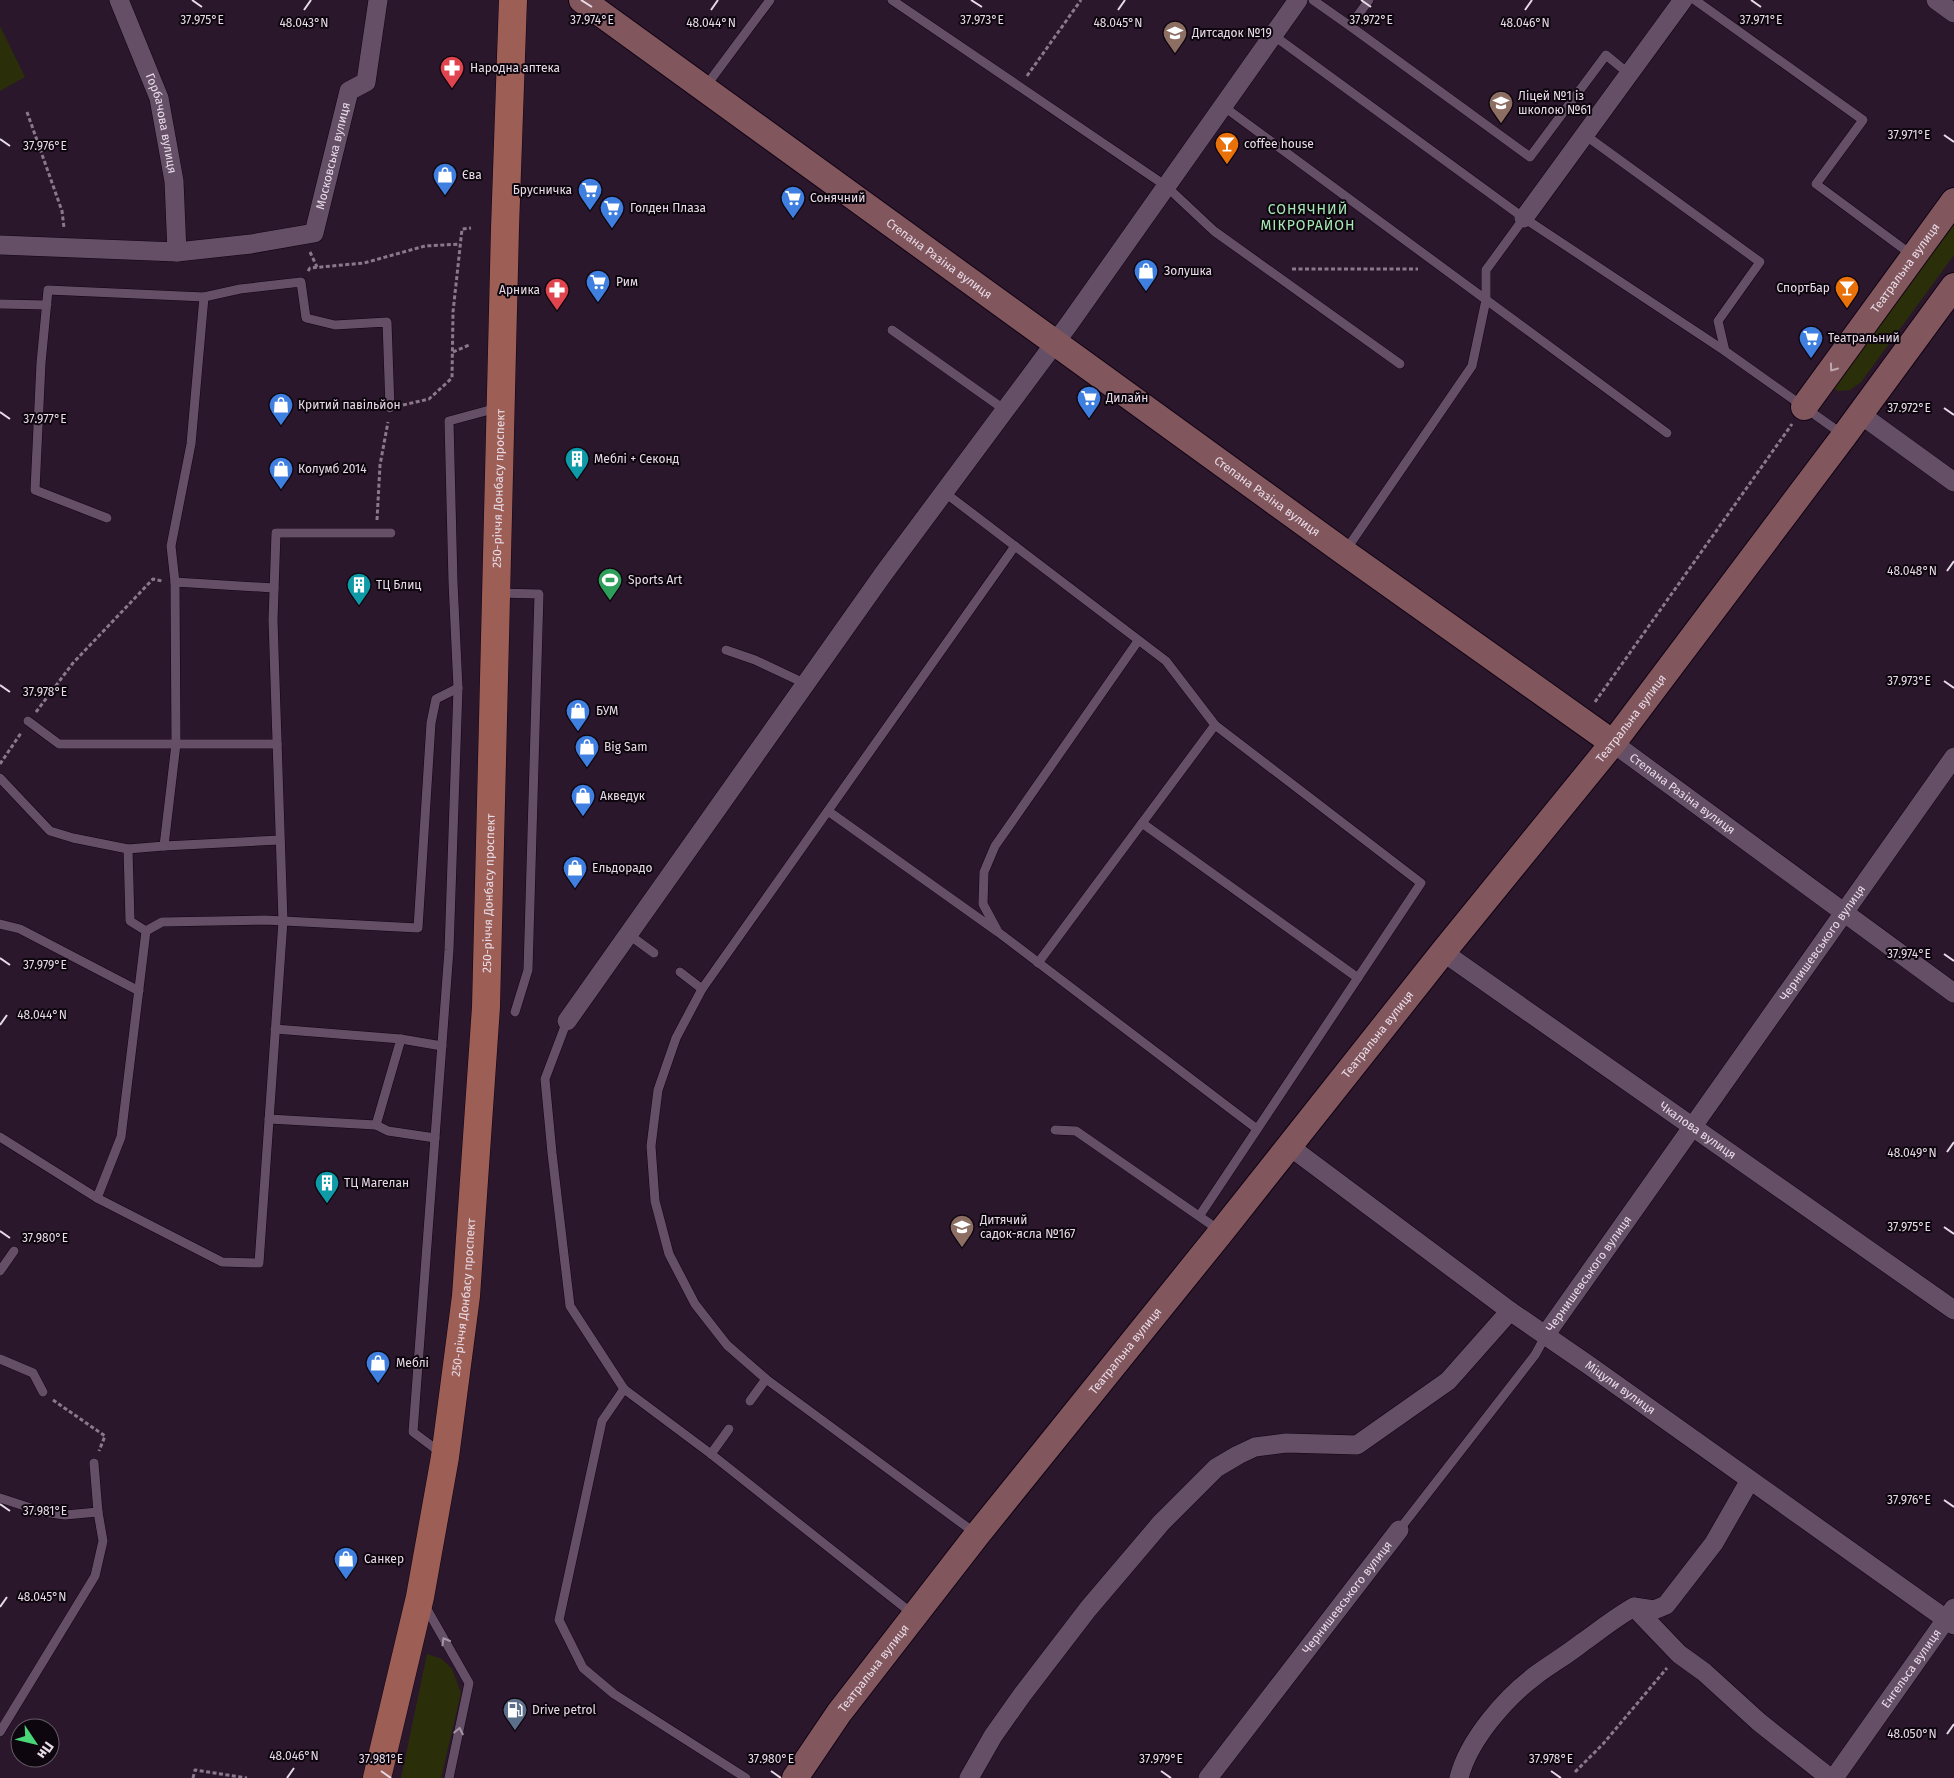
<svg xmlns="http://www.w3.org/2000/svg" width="1954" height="1778" viewBox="0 0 1954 1778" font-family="'Fira Sans',sans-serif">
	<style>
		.green { fill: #2a2f09 }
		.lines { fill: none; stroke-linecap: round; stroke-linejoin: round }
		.lane-casing { stroke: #120314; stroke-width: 10 }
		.street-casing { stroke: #120314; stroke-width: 20 }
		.secondary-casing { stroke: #120314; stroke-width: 28 }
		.primary-casing { stroke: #120314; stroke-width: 29 }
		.path { stroke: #89798a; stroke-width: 3; stroke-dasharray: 4 2.5; stroke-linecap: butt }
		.lane { stroke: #654f66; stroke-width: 9 }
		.street { stroke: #654f66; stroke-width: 19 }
		.secondary { stroke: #81575d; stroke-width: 26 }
		.primary { stroke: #9d5f55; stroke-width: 28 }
		.oneway { stroke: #bfa6b0 }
		.oneway2 { stroke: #a695a7 }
		.ticks { fill: none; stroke: #e8dbe8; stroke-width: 2 }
		.labels { text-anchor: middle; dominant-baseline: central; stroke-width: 4; stroke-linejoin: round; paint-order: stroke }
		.poi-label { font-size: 12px; fill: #e8dbe8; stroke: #0e060e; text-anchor: start }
		.street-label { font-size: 12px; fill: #e8dbe8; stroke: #0e060e }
		.neighbourhood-label { font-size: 14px; letter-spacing: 1px; fill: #a5e9b4; stroke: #0e060e }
		.ticks-label { font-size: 12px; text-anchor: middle; fill: #e8dbe8; stroke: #0e060e; stroke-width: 4; stroke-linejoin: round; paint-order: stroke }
	</style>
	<rect width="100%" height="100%" fill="#2a172c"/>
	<g class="green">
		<path d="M0,26l25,51 -25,14z"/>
		<path d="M1954,218v37l-93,127 -11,8 -12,1 -5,-4z"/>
		<path d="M427,1654l15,5 10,10 9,24 -20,85h-40z"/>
	</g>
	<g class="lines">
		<defs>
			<g id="lane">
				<path d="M892,0l274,186 48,45 186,133"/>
				<path d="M1313,0l37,26 19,-26"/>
				<path d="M1695,0l168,120 -47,64 96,71"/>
				<path d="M1350,26l180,131 76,-102 23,19"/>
				<path d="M1273,35l251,183 201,133 117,83"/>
				<path d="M706,86l64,-86"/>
				<path d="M1223,106l444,327"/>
				<path d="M1585,135l175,127 -42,59 7,30"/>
				<path d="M0,304l47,1"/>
				<path d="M892,330l113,80"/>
				<path d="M944,492l222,169 49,64 206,158 -221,332"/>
				<path d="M107,518l-72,-28 6,-127 7,-73 156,7"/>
				<path d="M1346,550l126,-184 14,-66v-30l38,-52"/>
				<path d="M175,582l-4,-36 20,-102 13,-147 36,-8 61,-7 5,36 29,7 52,-3 3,86"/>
				<path d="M274,588l-99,-6 1,162 -12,102 116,-6"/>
				<path d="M498,593l41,1 -11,376 -13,42"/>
				<path d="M726,650l29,10 51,24"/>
				<path d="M28,721l31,23h218"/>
				<path d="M0,778l50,53 23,7 55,11"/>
				<path d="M828,811l170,121 259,197"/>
				<path d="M1142,823l216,155"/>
				<path d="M0,924l20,5 119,62"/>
				<path d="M997,930l-14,-26 1,-32 11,-26 143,-205"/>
				<path d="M146,931l-16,-10 -2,-72 36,-3"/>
				<path d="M628,934l26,19"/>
				<path d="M1038,963l177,-238"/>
				<path d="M680,972l22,17"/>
				<path d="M567,1021l-22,58 7,74 18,153 54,83 87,65 203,161"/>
				<path d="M401,1039l41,7"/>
				<path d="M269,1119l107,6 25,-86 -126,-10"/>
				<path d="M376,1125l12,6 47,7"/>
				<path d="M1055,1130l21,1 143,99"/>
				<path d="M0,1137l97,61 24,-61 25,-206 16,-9 103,-2 153,8 13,-205 5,-24 22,-11"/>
				<path d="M97,1198l125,64 37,1 24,-342 -10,-301 3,-87h115"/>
				<path d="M0,1271l14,-20"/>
				<path d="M0,1359l33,14 10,19"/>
				<path d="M624,1389l-22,32 -43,199 24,48 31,26 132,84"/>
				<path d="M750,1401l16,-22"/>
				<path d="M441,1453l-28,-21 36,-482 9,-262 -5,-106 -4,-161 48,-13"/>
				<path d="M711,1454l18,-25"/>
				<path d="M0,1498l43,14 22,3 33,-3"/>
				<path d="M1399,1530l136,-175 11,-20"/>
				<path d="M975,1533l-209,-154 -39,-34 -32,-41 -26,-50 -14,-53 -4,-55 7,-56 18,-52 26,-49 313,-443"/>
				<path d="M424,1604l45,79 -20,95"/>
				<path d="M0,1732l95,-156 8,-35 -5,-29 -4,-49"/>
			</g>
			<g id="street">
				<path id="s1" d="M119,0l40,98 15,83 3,71"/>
				<path d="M1936,0l18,13"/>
				<path d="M1524,218l159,-218"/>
				<path id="s2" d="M0,245l177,7 74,-8 63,-11 35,-142 17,-9 12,-82"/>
				<path d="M1860,414l94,68"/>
				<path id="s3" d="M1613,743l341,250"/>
				<path id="s4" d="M1443,952l511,358"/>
				<path d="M567,1021l317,-448 185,-249 229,-324"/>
				<path id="s5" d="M1289,1146l221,165 80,55 364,259"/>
				<path id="s6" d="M1546,1334l408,-577"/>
				<path d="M1634,1607l45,47 25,18 55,50 71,56"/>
				<path d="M969,1778l24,-42 29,-41 66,-86 73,-86 55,-55 22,-13 17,-8 31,-4 71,2 91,-64 62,-70"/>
				<path id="s7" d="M1208,1778l191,-248"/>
				<path d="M1459,1778c9,-37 46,-80 77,-103 15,-11 32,-21 47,-33 17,-12 33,-25 51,-35l20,3 12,-5 48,-62 36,-63"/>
				<path id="s8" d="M1834,1778l120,-170"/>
			</g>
			<g id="secondary">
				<path id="s9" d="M582,0l762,552 269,191"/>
				<path id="s10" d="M1804,407l150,-206"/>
				<path id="s11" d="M795,1778l44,-65 138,-178 245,-304 221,-279 170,-209 231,-307 110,-150"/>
			</g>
			<g id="primary">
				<path id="s12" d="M377,1778l43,-181 25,-140 21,-161 20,-289 19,-779 8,-228"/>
			</g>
		</defs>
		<use href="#lane" class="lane-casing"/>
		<use href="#street" class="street-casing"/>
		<use href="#secondary" class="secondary-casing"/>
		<use href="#primary" class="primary-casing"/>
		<g class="path">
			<path d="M1027,76l54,-76"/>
			<path d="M27,112l35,99 2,17"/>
			<path d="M310,252l7,15"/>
			<path d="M1292,269h126"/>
			<path d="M308,271l2,-3 54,-5 61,-17 35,-2"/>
			<path d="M453,352l16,-7"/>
			<path d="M403,405l26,-6 23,-21 1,-66 9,-83 9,-1"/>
			<path d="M377,520l3,-55 8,-43"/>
			<path d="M1595,702l197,-278"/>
			<path d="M36,712l37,-49 80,-84 9,2"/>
			<path d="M0,764l21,-31"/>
			<path d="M53,1400l52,36 -6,15"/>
			<path d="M1575,1772l28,-28 64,-76"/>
			<path d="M193,1778l2,-8 52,8"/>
		</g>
		<use href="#lane" class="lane"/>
		<use href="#street" class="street"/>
		<use href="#secondary" class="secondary"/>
		<use href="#primary" class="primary"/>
	</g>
	<defs><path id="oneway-chevron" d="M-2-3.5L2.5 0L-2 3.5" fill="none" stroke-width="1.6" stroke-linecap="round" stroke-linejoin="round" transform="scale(1.25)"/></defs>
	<use class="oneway" href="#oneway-chevron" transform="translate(1833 368) rotate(126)"/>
	<g class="oneway2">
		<use href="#oneway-chevron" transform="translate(445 1641) rotate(-120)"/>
		<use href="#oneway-chevron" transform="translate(459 1731) rotate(-79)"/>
	</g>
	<path class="ticks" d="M192,0l10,7M581,0l11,7M971,0l11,7M1361,0l10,7M1751,0l10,7M304,10l7,-10M711,10l7,-10M1118,10l7,-10M1525,10l7,-10M1944,135l10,7M0,139l10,7M1944,408l10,7M0,412l10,7M1947,571l7,-10M1944,681l10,7M0,685l10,7M1944,954l10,7M0,958l10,7M0,1025l7,-10M1947,1152l7,-10M1944,1227l10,7M0,1231l10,7M1944,1500l10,7M0,1504l10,7M0,1607l7,-10M1947,1734l7,-10M381,1771l10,7M771,1771l10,7M1161,1771l10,7M1551,1771l10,7M287,1778l7,-10"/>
	<defs>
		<symbol id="school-pin" viewBox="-11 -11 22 30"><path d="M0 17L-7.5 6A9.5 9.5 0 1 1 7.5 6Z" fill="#8d6e63" stroke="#0e060e"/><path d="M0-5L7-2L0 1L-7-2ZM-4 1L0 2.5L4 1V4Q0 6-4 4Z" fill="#fff"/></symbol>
		<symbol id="pharmacy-pin" viewBox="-11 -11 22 30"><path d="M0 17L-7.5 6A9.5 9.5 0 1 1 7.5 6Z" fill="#e0444e" stroke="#0e060e"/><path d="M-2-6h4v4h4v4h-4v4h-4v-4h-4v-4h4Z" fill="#fff"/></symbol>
		<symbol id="bar-pin" viewBox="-11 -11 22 30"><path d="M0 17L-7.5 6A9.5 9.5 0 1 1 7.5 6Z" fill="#e8710a" stroke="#0e060e"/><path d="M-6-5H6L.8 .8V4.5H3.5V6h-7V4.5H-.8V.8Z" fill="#fff"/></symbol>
		<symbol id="shop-pin" viewBox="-11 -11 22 30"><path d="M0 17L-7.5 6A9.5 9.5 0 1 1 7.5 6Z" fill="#3f7fe0" stroke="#0e060e"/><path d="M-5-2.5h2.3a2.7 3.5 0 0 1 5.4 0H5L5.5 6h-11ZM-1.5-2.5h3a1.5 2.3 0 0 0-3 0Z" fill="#fff"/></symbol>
		<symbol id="supermarket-pin" viewBox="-11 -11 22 30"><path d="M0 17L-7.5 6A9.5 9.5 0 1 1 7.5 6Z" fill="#3f7fe0" stroke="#0e060e"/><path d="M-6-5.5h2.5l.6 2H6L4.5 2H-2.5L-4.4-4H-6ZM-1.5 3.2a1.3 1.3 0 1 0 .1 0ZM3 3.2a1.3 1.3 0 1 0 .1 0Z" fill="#fff"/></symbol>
		<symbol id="building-pin" viewBox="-11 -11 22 30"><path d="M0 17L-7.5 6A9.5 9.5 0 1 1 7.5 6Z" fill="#0f9aa8" stroke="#0e060e"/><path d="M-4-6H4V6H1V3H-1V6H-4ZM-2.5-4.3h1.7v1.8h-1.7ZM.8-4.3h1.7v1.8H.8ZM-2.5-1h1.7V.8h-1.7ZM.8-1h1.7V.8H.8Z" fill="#fff"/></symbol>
		<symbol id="stadium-pin" viewBox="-11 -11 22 30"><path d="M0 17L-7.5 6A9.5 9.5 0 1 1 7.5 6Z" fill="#2e9e5b" stroke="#0e060e"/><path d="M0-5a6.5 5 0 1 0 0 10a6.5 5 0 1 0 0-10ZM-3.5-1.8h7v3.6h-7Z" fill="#fff"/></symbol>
		<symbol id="fuel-pin" viewBox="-11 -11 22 30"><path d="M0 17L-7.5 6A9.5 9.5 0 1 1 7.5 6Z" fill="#5c6f8a" stroke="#0e060e"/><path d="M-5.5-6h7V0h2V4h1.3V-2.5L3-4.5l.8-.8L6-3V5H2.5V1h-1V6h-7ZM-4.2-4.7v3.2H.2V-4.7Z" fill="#fff"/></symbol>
	</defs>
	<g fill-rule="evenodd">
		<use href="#school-pin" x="1161" y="19" width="28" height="38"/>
		<use href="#pharmacy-pin" x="438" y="54" width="28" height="38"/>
		<use href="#school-pin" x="1487" y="89" width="28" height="38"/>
		<use href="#bar-pin" x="1213" y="130" width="28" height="38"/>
		<use href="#shop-pin" x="431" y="161" width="28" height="38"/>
		<use href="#supermarket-pin" x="576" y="176" width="28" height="38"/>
		<use href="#supermarket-pin" x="779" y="184" width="28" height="38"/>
		<use href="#supermarket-pin" x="598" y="194" width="28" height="38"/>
		<use href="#shop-pin" x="1132" y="257" width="28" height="38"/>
		<use href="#supermarket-pin" x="584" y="268" width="28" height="38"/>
		<use href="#bar-pin" x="1833" y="274" width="28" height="38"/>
		<use href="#pharmacy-pin" x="543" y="276" width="28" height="38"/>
		<use href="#supermarket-pin" x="1797" y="324" width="28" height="38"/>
		<use href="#supermarket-pin" x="1075" y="384" width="28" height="38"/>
		<use href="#shop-pin" x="267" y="391" width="28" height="38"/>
		<use href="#building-pin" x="563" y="445" width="28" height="38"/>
		<use href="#shop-pin" x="267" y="455" width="28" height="38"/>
		<use href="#stadium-pin" x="596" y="566" width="28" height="38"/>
		<use href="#building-pin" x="345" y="571" width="28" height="38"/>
		<use href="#shop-pin" x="564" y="697" width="28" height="38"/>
		<use href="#shop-pin" x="573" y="733" width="28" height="38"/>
		<use href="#shop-pin" x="569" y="782" width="28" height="38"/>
		<use href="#shop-pin" x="561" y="854" width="28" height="38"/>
		<use href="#building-pin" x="313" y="1169" width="28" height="38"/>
		<use href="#school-pin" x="948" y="1213" width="28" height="38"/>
		<use href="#shop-pin" x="364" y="1349" width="28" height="38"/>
		<use href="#shop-pin" x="332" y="1545" width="28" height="38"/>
		<use href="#fuel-pin" x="501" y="1696" width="28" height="38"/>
	</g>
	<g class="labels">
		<g class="poi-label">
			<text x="1192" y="33">Дитсадок №19</text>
			<text x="470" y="68">Народна аптека</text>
			<text x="1518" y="96">Ліцей №1 із<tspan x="1518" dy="14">школою №61</tspan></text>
			<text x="1244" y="144">coffee house</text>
			<text x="462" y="175">Єва</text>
			<text x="572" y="190" text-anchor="end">Брусничка</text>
			<text x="810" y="198">Сонячний</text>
			<text x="630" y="208">Голден Плаза</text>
			<text x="1164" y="271">Золушка</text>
			<text x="616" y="282">Рим</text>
			<text x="1830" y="288" text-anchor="end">СпортБар</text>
			<text x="540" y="290" text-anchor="end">Арника</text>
			<text x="1828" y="338">Театральний</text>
			<text x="1106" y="398">Дилайн</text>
			<text x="298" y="405">Критий павільйон</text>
			<text x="594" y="459">Меблі + Секонд</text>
			<text x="298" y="469">Колумб 2014</text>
			<text x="628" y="580">Sports Art</text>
			<text x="376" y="585">ТЦ Блиц</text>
			<text x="596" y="711">БУМ</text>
			<text x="604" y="747">Big Sam</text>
			<text x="600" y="796">Акведук</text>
			<text x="592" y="868">Ельдорадо</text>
			<text x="344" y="1183">ТЦ Магелан</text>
			<text x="980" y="1220">Дитячий<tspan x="980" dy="14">садок-ясла №167</tspan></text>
			<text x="396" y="1363">Меблі</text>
			<text x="364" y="1559">Санкер</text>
			<text x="532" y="1710">Drive petrol</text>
		</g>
		<g class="street-label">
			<text stroke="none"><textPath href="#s1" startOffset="131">Горбачова вулиця</textPath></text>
			<text stroke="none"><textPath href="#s2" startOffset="395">Московська вулиця</textPath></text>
			<text stroke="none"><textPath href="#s9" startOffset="441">Степана Разіна вулиця</textPath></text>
			<text stroke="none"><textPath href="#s10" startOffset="172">Театральна вулиця</textPath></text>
			<text stroke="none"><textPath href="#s12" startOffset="1299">250-річчя Донбасу проспект</textPath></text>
			<text stroke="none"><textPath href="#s9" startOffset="846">Степана Разіна вулиця</textPath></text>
			<text stroke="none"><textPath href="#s11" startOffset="1350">Театральна вулиця</textPath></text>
			<text stroke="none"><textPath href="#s3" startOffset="86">Степана Разіна вулиця</textPath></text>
			<text stroke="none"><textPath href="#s12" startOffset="894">250-річчя Донбасу проспект</textPath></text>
			<text stroke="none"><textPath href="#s6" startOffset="479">Чернишевського вулиця</textPath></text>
			<text stroke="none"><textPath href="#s11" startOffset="945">Театральна вулиця</textPath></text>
			<text stroke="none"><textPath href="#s4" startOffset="311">Чкалова вулиця</textPath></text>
			<text stroke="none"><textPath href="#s6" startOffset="74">Чернишевського вулиця</textPath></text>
			<text stroke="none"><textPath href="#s12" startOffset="489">250-річчя Донбасу проспект</textPath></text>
			<text stroke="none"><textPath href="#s11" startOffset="540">Театральна вулиця</textPath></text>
			<text stroke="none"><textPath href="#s5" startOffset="410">Міцули вулиця</textPath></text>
			<text stroke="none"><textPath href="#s7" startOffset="228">Чернишевського вулиця</textPath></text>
			<text stroke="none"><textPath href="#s11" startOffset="135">Театральна вулиця</textPath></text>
			<text stroke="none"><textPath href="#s8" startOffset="134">Енгельса вулиця</textPath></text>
		</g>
		<g class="neighbourhood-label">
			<text x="1308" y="209">СОНЯЧНИЙ<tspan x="1308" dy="16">МІКРОРАЙОН</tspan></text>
		</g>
	</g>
	<g class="ticks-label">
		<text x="1761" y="24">37.971°E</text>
		<text x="202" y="24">37.975°E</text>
		<text x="592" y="24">37.974°E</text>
		<text x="982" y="24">37.973°E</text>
		<text x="1371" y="24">37.972°E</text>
		<text x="304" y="27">48.043°N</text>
		<text x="711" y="27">48.044°N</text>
		<text x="1118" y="27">48.045°N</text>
		<text x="1525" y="27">48.046°N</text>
		<text x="1909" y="139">37.971°E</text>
		<text x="45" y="150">37.976°E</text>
		<text x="1909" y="412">37.972°E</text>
		<text x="45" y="423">37.977°E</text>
		<text x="1912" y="575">48.048°N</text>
		<text x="1909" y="685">37.973°E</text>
		<text x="45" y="696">37.978°E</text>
		<text x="1909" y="958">37.974°E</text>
		<text x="45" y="969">37.979°E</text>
		<text x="42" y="1019">48.044°N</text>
		<text x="1912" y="1157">48.049°N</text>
		<text x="1909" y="1231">37.975°E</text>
		<text x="45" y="1242">37.980°E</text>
		<text x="1909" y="1504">37.976°E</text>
		<text x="45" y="1515">37.981°E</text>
		<text x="42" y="1601">48.045°N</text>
		<text x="1912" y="1738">48.050°N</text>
		<text x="294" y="1760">48.046°N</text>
		<text x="381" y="1763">37.981°E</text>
		<text x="771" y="1763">37.980°E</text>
		<text x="1161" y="1763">37.979°E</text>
		<text x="1551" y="1763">37.978°E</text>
	</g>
	<g transform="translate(35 1743) rotate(125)"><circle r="24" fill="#0e060e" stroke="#655b65"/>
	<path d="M0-4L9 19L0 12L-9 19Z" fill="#49d778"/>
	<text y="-8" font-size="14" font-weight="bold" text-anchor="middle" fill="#e8dbe8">Пн</text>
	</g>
</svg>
